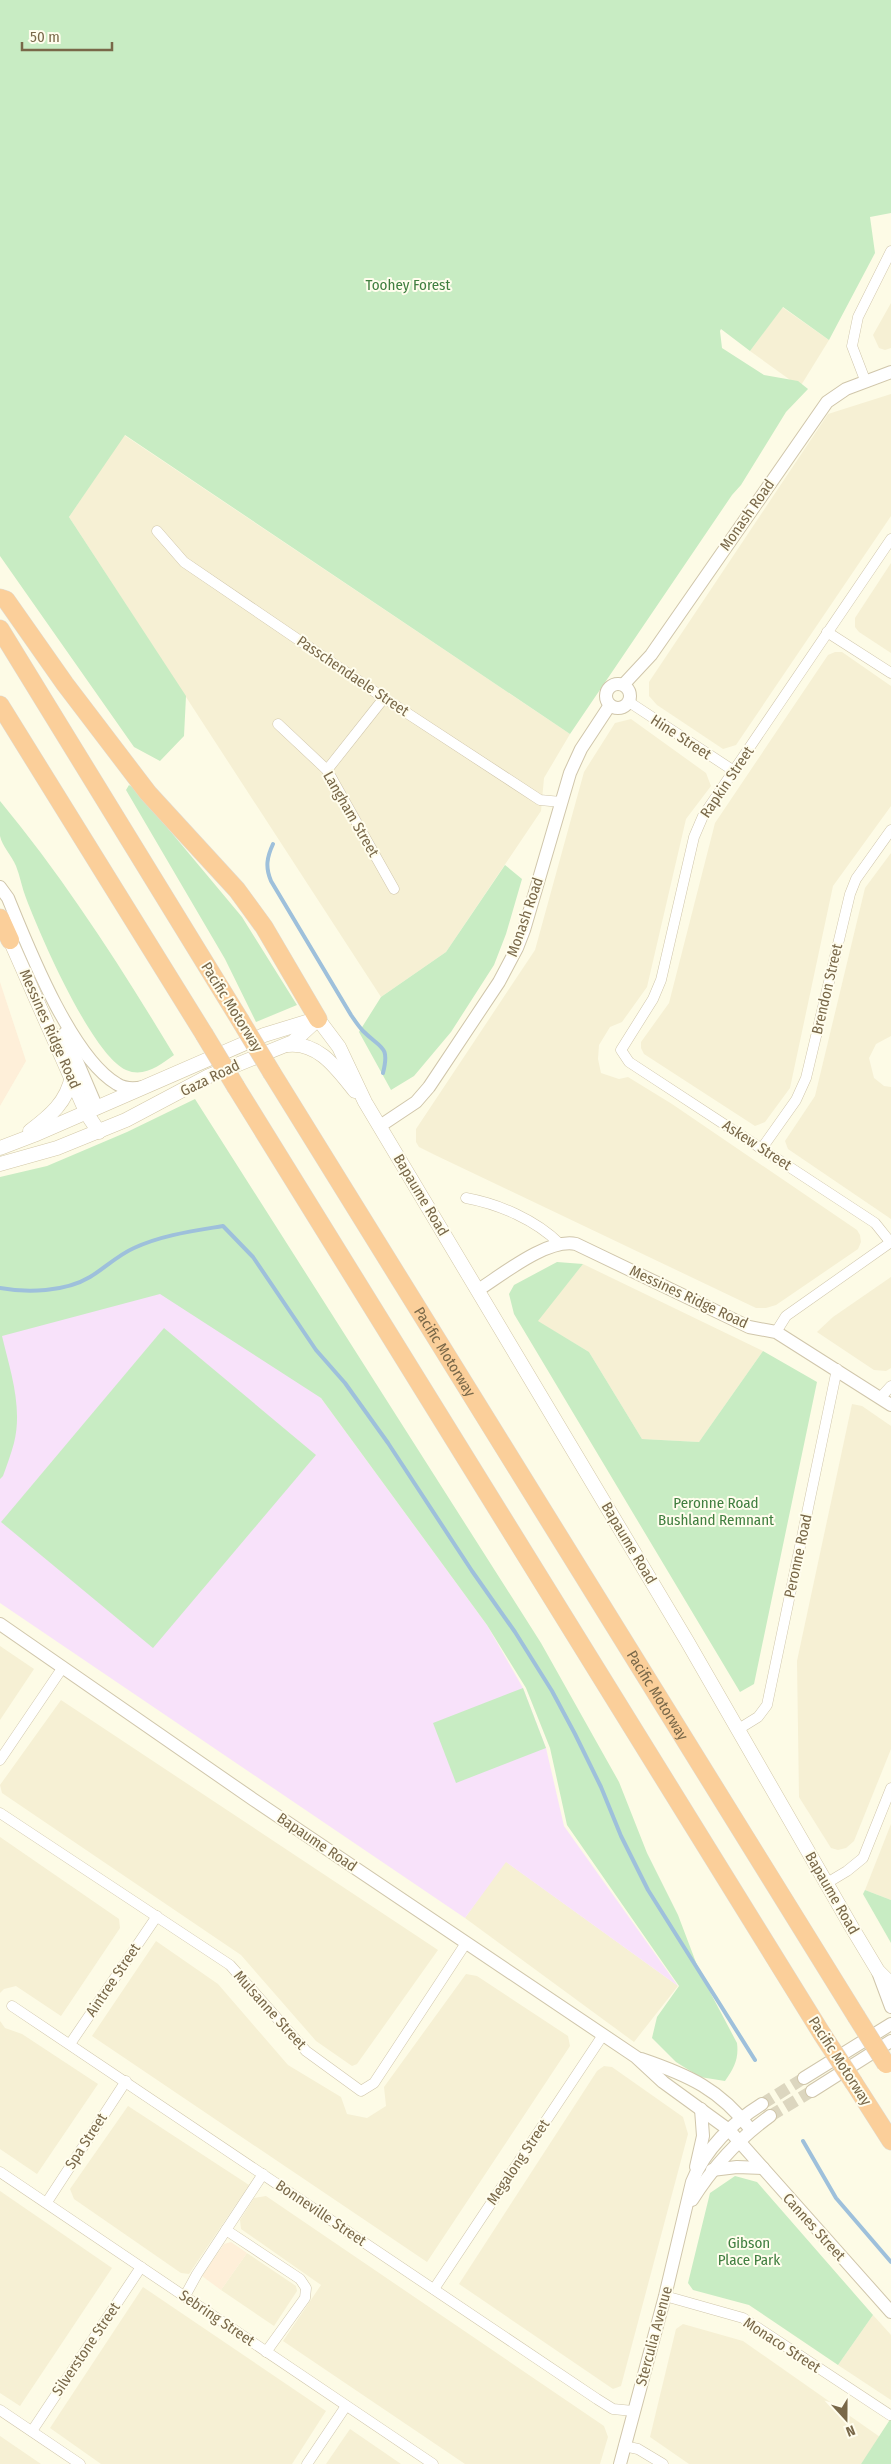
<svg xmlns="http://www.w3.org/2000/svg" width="891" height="2464" viewBox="0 0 891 2464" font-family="'Fira Sans Condensed',sans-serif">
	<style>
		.residential { fill: #f6f0d4 }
		.commercial { fill: #feefd9 }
		.education { fill: #f8e2fa }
		.green { fill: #c8ecc3 }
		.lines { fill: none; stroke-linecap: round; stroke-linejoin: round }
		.stream { stroke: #9ec0db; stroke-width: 4 }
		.tertiary-tunnel { stroke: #dcd6bf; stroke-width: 12; stroke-dasharray: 12 6; stroke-linecap: butt }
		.minor-casing { stroke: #d0c6ab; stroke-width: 11 }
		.tertiary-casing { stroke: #d0c6ab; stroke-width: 14 }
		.secondary-casing { stroke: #d3c8a8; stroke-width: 15 }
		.motorway-casing { stroke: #dfdbd3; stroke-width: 19 }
		.minor { stroke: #fff; stroke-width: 10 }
		.tertiary { stroke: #fff; stroke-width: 12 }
		.secondary { stroke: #fff; stroke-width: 14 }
		.motorway { stroke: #fbcf9a; stroke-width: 18 }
		.motorway-bridge-casing { stroke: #dfdbd3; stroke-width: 19; stroke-linecap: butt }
		.motorway-bridge { stroke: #fbcf9a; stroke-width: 18 }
		.labels { text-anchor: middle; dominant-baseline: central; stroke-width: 4; stroke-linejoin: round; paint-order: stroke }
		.park-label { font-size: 15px; fill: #407f40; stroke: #fffded }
		.street-label { font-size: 15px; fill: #796849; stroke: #fffded }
	</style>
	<rect width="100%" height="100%" fill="#fdfbe6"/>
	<g class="residential">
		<path d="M891,303v45l-6,2 -6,-2 -6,-13z"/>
		<path d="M782,307l47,33 -29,47 -50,-36z"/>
		<path d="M891,394v122l-155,229 -13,4 -66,-44 -8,-9v-14l179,-268z"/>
		<path d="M124,435l446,299 -26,44 -3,33 -95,141 -65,45 -312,-480z"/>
		<path d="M891,563v90l-32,-21 -4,-5v-9z"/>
		<path d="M835,652h7l49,34v120l-58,80 -43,202 -25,34 -10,4 -111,-72 -3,-6v-6l28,-39 46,-180 113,-168z"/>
		<path d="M631,719l75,54 5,13 -25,33 -39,168 -25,35 -12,5 -11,18 -1,14 3,14 18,6 9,-2 44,27 185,126 3,5 1,7 -3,7 -82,56 -10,3h-10l-321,-153 -16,-8 -3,-5v-13l119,-179 49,-178 31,-49z"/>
		<path d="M891,853v183l-15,8 -7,14 5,20 10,8 7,1v132l-103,-70 -3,-8 30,-45 50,-208z"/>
		<path d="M583,1264l180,87 -64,91 -57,-3 -53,-87 -52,-31z"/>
		<path d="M891,1277v91l-5,3 -12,-1 -57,-38 16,-15z"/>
		<path d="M852,1404l10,2 29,20v323l-37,92 -8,7 -8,2 -7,-2 -32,-51 -2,-136z"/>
		<path d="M0,1646l34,23 -34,51z"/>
		<path d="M61,1700l377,250 -81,114 -5,2 -36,-25 -75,-86 -239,-162 -2,-8z"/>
		<path d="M891,1824v76l-26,-10z"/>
		<path d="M0,1837l119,82 1,9 -59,88 -45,-30 -12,3 -4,4z"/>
		<path d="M505,1861l173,125 -44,56 -169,-124z"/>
		<path d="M156,1941l62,43 70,81 53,32 6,17 20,4 19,-12 -2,-19 82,-113 11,2 91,60 2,10 -143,216 -335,-226z"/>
		<path d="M0,2021l5,7 17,6 76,50 -61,90 -37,-25z"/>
		<path d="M604,2066l8,1 71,50 5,17 -67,252 -8,3 -154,-105 138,-213z"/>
		<path d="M128,2106l121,79 -60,89 -8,-1 -107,-74 -4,-10z"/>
		<path d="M0,2191l112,77 -92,138 -20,-13z"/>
		<path d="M266,2196l338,230 4,11 -8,27h-135l-182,-123 38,-56 -80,-56 -1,-9 14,-22z"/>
		<path d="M247,2253l49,33 1,5 -23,35 -53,-36z"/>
		<path d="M143,2287l183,124 -34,53h-191l-51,-36z"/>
		<path d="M873,2315l18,20v65l-53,-35z"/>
		<path d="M683,2324l60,17 137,96 -19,27h-172l-39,-27 26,-108z"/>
		<path d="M350,2429l51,35h-75z"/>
		<path d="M0,2436l41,28h-41z"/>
	</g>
	<g class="commercial">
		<path d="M0,982l26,79 -26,45z"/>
		<path d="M231,2242l16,11 -26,37 -19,-14 22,-32z"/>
	</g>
	<path class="education" d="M0,1227l171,63 150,108 166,227 36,63 23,60 18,78 114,160 -172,-124 -41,56 -465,-315z"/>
	<g class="green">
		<path d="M0,0h891v213l-21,4 5,36 -46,87 -46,-33 -33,44 -29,-22 -1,2 2,17 42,27 34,6 10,8 -22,23 -45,73 -9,10 -162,239 -445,-299 -56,82 117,179 -2,40 -24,25 -26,-14 -134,-191z"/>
		<path d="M129,785l6,4 107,128 55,88 -41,17 -31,-63 -99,-169z"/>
		<path d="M0,801c66,80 121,166 174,254 -14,10 -30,23 -48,15 -34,-15 -86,-135 -100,-172 -4,-10 -6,-22 -10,-32 -4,-10 -14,-20 -16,-30 0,-11 0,-24 0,-35z"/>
		<path d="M505,865l17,14 -16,55 -12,31 -43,67 -37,44 -23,14 -32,-58 22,-35 65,-45z"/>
		<path d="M195,1099l346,544 78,139 28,71 31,62 22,58 37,70c2,16 -3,25 -12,38l-25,-4 -24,-15 -24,-24 5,-21 22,-31 -112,-161 -17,-77 -24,-60 -39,-63 -166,-227 -161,-104 -158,42c8,34 21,71 12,107 -3,11 -7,22 -11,33l-3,3v-302l47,-11 80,-34z"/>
		<path d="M557,1262l26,2 -45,57 51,31 53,87 57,3 64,-91 54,31 -63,302 -14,8 -226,-378 -5,-20 5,-9z"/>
		<path d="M164,1328l152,127 -163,193 -152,-126z"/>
		<path d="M523,1688l23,60 -90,35 -23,-60z"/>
		<path d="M865,1890l26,10v43l-28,-49z"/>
		<path d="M735,2176l22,6 116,133 -35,50 -89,-60 -56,-15 -5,-7 22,-90z"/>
		<path d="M891,2418v46h-30z"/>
	</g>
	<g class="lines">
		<g class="stream">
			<path d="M273,844c-6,13 -8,23 -2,37l80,134c4,6 8,12 12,16 18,18 27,14 20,42"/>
			<path d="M0,1288c27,5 65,4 90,-11 15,-9 28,-22 44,-29 28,-13 59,-17 89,-22l30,31 63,93 29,33 43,60 84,128 43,61 37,59 23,43 26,53 20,49 27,54 107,170"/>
			<path d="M803,2141l33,57 55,64"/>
		</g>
		<g class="tertiary-tunnel">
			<path d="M762,2104l42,-26"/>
			<path d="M770,2116l42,-25"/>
		</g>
		<defs>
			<g id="minor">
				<path d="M865,380l-13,-34 6,-29 33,-66"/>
				<path d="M157,531l27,31 200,136 156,102 21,2"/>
				<path d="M827,632l64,41"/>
				<path d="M629,702l105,69"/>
				<path d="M278,724l49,46 67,119"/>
				<path d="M327,770l57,-72"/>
				<path d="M762,1148l34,-48 10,-22 44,-184 6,-15 35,-49"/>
				<path d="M466,1198c33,6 70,22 94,46"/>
				<path d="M891,1243l-16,-20 -246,-161 -8,-12 32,-51 8,-19 33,-143 9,-21 188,-277"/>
				<path d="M776,1332l10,-16 105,-74"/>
				<path d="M880,1398l11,-12"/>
				<path d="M737,1730l21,-13 9,-12 70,-336"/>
				<path d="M0,1760l63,-93"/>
				<path d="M0,1813l230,152 76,86 55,40 13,-8 92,-140"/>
				<path d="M827,1883l20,-12 16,-13 28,-70"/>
				<path d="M12,2006l585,393 16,10 20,2"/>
				<path d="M70,2044l87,-128"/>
				<path d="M0,2172l433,292"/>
				<path d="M47,2202l79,-121"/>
				<path d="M226,2230l74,49 6,9 -1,10 -39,54"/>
				<path d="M434,2289l169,-254"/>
				<path d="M185,2296l12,-22 66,-100"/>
				<path d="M665,2296l78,22 147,97"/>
				<path d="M0,2410l80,54"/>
				<path d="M32,2431l109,-164"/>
				<path d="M624,2446l14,3 25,15"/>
				<path d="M307,2464l39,-58"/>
			</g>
			<g id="tertiary">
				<circle cx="618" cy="696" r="12"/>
				<path d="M624,684l27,-29 176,-253 19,-13 45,-17"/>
				<path d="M0,887l8,11c20,49 63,159 109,186 8,5 17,5 26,3"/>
				<path d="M65,1033l32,75"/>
				<path d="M380,1126l36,-24 13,-15 70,-105 18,-34 7,-18 46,-157 11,-24 29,-44"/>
				<path d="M478,1290c24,-15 69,-52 98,-46l173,83 27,5 115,73"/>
				<path d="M0,1624l254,176 382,257 27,25 66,48 162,182"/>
				<path d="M878,1972l13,35"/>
				<path d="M641,2059c47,16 79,30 110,71"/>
				<path d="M804,2078l87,-54"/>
				<path d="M812,2091l79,-50"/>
				<path d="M696,2167l7,-31 -2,-27"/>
				<path d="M712,2170l25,-3 26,1"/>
				<path d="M692,2200c21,-33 46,-61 78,-84"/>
				<path d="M620,2464l45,-168 27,-114c13,-33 41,-60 70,-78"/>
			</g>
			<g id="secondary">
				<path d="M10,940l77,174 12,18"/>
				<path d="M318,1019l21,28 26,55 322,539 164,285 27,45 13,13"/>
				<path d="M288,1045c31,-3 49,24 67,46"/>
				<path d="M30,1131c20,-15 37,-29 42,-55"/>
				<path d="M0,1148l34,-13 230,-100 52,-16"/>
				<path d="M0,1164l57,-16 69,-28 83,-44 84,-34 25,-23"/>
			</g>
			<g id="motorway">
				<path d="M0,598l6,2 59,84 83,109 89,97 27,37 54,92"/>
				<path d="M0,629l240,391"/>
				<path d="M0,705l204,329"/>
				<path d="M0,918l10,22"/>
				<path id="s1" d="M272,1073l584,943"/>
				<path d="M236,1087l586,947"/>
				<path d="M854,2083l37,58"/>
			</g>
		</defs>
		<use href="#minor" class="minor-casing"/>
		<use href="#tertiary" class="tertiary-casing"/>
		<use href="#secondary" class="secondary-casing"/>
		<use href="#motorway" class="motorway-casing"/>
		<use href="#minor" class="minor"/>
		<use href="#tertiary" class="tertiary"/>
		<use href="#secondary" class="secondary"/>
		<use href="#motorway" class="motorway"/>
		<defs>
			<g id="motorway-bridge">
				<path d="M240,1020l32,53"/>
				<path d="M204,1034l32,53"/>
				<path d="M856,2016l30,48"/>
				<path d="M822,2034l32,49"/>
			</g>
		</defs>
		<use href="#motorway-bridge" class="motorway-bridge-casing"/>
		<use href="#motorway-bridge" class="motorway-bridge"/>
	</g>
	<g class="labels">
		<g class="park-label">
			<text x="408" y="285">Toohey Forest</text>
			<text x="716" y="1503">Peronne Road<tspan x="716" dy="17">Bushland Remnant</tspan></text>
			<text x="749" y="2243">Gibson<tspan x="749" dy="17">Place Park</tspan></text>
		</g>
		<g class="street-label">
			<text transform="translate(747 515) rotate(-55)">Monash Road</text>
			<text transform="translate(353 676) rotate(34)">Passchendaele Street</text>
			<text transform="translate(681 737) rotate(33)">Hine Street</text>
			<text transform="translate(727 782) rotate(-56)">Rapkin Street</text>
			<text transform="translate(351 814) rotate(60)">Langham Street</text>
			<text transform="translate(525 917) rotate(-71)">Monash Road</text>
			<text transform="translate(827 989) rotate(-77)">Brendon Street</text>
			<text transform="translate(232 1007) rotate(58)">Pacific Motorway</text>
			<text transform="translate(50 1029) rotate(66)">Messines Ridge Road</text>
			<text transform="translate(210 1078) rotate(-26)">Gaza Road</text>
			<text transform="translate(757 1145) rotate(33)">Askew Street</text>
			<text transform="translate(421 1195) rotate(59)">Bapaume Road</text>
			<text transform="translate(689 1297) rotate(25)">Messines Ridge Road</text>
			<text stroke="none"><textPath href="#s1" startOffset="328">Pacific Motorway</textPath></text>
			<text transform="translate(629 1543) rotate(59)">Bapaume Road</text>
			<text transform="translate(798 1556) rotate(-78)">Peronne Road</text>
			<text stroke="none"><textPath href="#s1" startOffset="732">Pacific Motorway</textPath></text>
			<text transform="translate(317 1842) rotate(34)">Bapaume Road</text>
			<text transform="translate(832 1893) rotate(60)">Bapaume Road</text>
			<text transform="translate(113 1980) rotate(-56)">Aintree Street</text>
			<text transform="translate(270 2010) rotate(48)">Mulsanne Street</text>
			<text transform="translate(840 2061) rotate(57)">Pacific Motorway</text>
			<text transform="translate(86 2141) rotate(-57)">Spa Street</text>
			<text transform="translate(518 2162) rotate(-56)">Megalong Street</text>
			<text transform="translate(321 2213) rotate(34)">Bonneville Street</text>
			<text transform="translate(814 2227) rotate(48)">Cannes Street</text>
			<text transform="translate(217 2318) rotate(34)">Sebring Street</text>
			<text transform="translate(654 2336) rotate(-75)">Sterculia Avenue</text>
			<text transform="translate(782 2345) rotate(33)">Monaco Street</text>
			<text transform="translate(86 2349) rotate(-56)">Silverstone Street</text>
		</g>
	</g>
	<g transform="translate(846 2419) rotate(159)" stroke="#fffded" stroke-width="4" paint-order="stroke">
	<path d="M0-4L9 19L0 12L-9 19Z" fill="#796849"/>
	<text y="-8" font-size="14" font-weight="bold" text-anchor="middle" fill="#796849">N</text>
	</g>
	<path d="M22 42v8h90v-8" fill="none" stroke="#796849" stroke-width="2.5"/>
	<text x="30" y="42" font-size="15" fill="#796849" stroke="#fffded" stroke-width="4" paint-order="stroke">50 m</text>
</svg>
